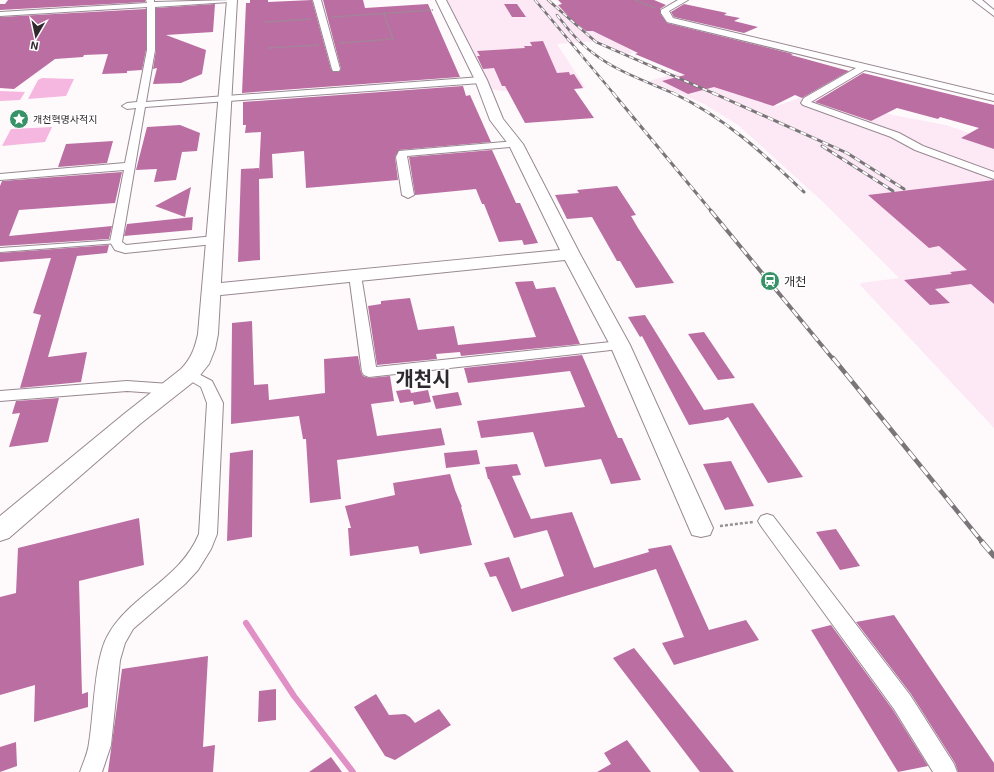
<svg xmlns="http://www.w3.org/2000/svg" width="994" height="772" viewBox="0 0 994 772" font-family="'Exo 2','Noto Sans KR',sans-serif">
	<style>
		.built { fill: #fde9f5 }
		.green { fill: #f5b7df }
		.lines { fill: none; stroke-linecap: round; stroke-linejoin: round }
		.stream { stroke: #e090c5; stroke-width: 6 }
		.building { fill: #bb6ea2 }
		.service-casing { stroke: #988892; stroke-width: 2 }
		.minor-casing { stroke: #988892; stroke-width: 2 }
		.secondary-casing { stroke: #988892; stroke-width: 2 }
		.primary-casing { stroke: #988892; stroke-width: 2 }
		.path-far1 { stroke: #979295; stroke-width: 1.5; stroke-dasharray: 1.5 1; stroke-linecap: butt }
		.path { stroke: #979295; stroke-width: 2.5; stroke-dasharray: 3 2; stroke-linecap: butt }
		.service { fill: #fff; fill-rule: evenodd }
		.minor { fill: #fff; fill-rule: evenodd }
		.secondary { fill: #fff; fill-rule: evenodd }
		.primary { fill: #fff; fill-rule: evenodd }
		.rail-far4-casing { stroke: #7a7578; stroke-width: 2.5 }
		.rail-far3-casing { stroke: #7a7578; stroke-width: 3 }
		.rail-far2-casing { stroke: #7a7578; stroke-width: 4 }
		.rail-far1-casing { stroke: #7a7578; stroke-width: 4.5 }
		.rail-casing { stroke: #7a7578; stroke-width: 5.5 }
		.rail-far4 { stroke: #fff; stroke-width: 1.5; stroke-dasharray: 5; stroke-linecap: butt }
		.rail-far3 { stroke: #fff; stroke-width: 2; stroke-dasharray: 6; stroke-linecap: butt }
		.rail-far2 { stroke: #fff; stroke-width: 2.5; stroke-dasharray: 8; stroke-linecap: butt }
		.rail-far1 { stroke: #fff; stroke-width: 3; stroke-dasharray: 10; stroke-linecap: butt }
		.rail { stroke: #fff; stroke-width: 4; stroke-dasharray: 12; stroke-linecap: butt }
		.labels { text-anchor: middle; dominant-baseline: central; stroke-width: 3; stroke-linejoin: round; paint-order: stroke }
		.far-poi-label { font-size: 10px; fill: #2f292d; stroke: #fff; text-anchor: start }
		.poi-label { font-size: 12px; fill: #2f292d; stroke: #fff; text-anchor: start }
		.town-label { font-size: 20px; font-weight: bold; fill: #2f292d; stroke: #fff }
	</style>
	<rect width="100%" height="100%" fill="#fefafc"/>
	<g class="built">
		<path d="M445,0h106l32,28 8,3 8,-2 53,13 -26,5 8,6 -8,1 -27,-13 -42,3 28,43 -2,2 -82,2 -10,-2 -19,-41z"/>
		<path d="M677,73l99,33 38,-13 79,22 53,10 48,16v287l-134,-143 1,-2 38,-5 -76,-76 -85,-77 -34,-21 -55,-23z"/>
	</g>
	<g class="green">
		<path d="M42,78l32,1 -8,17 -38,3 10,-19z"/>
		<path d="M0,91l25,1 -5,8 -20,1z"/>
		<path d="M52,127l-7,15 -43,4 9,-17z"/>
	</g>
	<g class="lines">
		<path class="stream" d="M246,623l48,73 59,76"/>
	</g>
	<g class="building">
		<path d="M8,0h137v2l-145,8v-6h5z"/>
		<path d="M250,0h18v2l44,-2 19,69 2,3h6l2,-3 -18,-69h40l2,8 63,-4 32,73 -218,16 4,-90h4z"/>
		<path d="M558,0h96l12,5 -6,4v4l7,10 126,31 -2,1 58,16 -47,27 -7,-3 -22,11 -59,-19 -26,7 -26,-13 23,-6 -50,-21 3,-1 -45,-22h-7l-14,-11 -14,-15 4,-1z"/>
		<path d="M215,4l-2,28 -47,3 40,15 -4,24 -21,9 -28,1 4,-16 -4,1 3,-19v-42z"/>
		<path d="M504,4h13l9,13h-14z"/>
		<path d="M684,4l43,9 -3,2 16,3 -6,3 24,6 -14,6 -70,-16 -3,-5z"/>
		<path d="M146,9v41l-4,20 -15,1v2l-25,1 6,-20 -24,1 -1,2 -28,2 -41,30 -14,-1v-71z"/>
		<path d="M543,41l14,32 12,-1 1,3 4,-1 9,14 -9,1 20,29 -69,5 -20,-37h-3l-8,-18 -11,1 -6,-13h3l-3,-5 48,-3 -1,-2h8l-2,-4z"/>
		<path d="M863,73l131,32v44l-33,-11 18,-10 -39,-11 -2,2 -41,-11 -26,13 -56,-19z"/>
		<path d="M463,86l3,10 4,-1 21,47 -92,8 -4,7 3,23 -92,8 -2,-37 -32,3 1,24 -14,1 1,81 -22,2 3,-93 18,-1v5l2,-41 -16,1 1,-8h-3v-23z"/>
		<path d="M180,125l20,8 -3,18 -15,1 -6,28 -22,2 3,-13 -21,1 11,-43z"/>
		<path d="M113,141l-6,22 -49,4 8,-23z"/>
		<path d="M492,150l24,53h4l18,40 -14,2 -2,-5 -23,2 -15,-38h-2l-6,-15 -61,6 -6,-38z"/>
		<path d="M122,172l-7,31 -96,7 -10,26 103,-10 -3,13 -109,7v-60l2,-5z"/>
		<path d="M994,180v124l-23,-20 -36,5 15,14 -20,2 -26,-25 48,-6 -2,-2 17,-2 -28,-24 -10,2 -61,-53z"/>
		<path d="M617,186l19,29 -5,1 7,12 36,55 -38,5 -16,-27h-3l-25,-44 -25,2 -12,-24 24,-2 -2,-3z"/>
		<path d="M191,187l-6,30 -30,-11z"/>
		<path d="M193,217l-1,13 -68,6 3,-12z"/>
		<path d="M109,245l-2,8 -30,3 -29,101 39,-5 -6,30 -61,6 21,-73 -8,-2 18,-55 -51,4v-9z"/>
		<path d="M533,281l3,8 19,-2 25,57 -119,12 -1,-4 -24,2 1,5 -60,6 -9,-59 13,-2v-3l29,-3 8,32 36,-4 4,19 78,-8 -21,-55z"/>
		<path d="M645,315l59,95 49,-7 50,74 -35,6 -40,-66 -5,3 -34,5 -47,-89 -2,1 -12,-20z"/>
		<path d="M252,321l2,64 14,-1 1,16 56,-7 -1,-34 34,-3 3,16 2,4 6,2 21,-2 4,25 -23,3 6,32 64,-8 4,17 -108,15 4,39 -31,4 -4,-64h-3l-4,-23 -68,8 1,-101z"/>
		<path d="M704,332l31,46 -17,2 -30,-46z"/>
		<path d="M582,355l36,83h4l19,42 -30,4 -10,-25 -56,8 -12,-35 -52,6 -4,-17 108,-14 -15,-36 -102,12 -4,-15z"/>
		<path d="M410,389l1,4 17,-3 3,12 -17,3 -1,-4 -13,2 -4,-12z"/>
		<path d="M458,392l4,13 -26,4 -4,-13z"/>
		<path d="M59,398l-11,44 -39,5 11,-34 -8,1 4,-13z"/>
		<path d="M253,450l-1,87 -25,4 3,-88z"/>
		<path d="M477,450l3,14 -34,4 -2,-15z"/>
		<path d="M731,461l23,45 -29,4 -22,-46z"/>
		<path d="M517,464l4,11 -9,1 19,43 41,-7 22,56 55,-16 -1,-3 23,-4 38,85 37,-10 13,20 -85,25 -12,-22 22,-6 -28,-68 -144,43 -16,-36 -6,1 -6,-14 25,-6 12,32 43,-13 -17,-46 -33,8 -25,-59h-1l-3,-12z"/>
		<path d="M450,474l5,16 7,17h-1l11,38 -52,9 -2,-8 -68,10 -2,-28h3l-6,-22 50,-11 -2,-12z"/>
		<path d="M139,518l5,47 -65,16 3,113 6,-2v15l-54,15 1,-37 -35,10v-98l16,-4 2,-45z"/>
		<path d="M836,529l24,37 -20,4 -24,-38z"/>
		<path d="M894,615l100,148v9h-36l-3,-9 -44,-69 -55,-72z"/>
		<path d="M831,625l62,85 35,56 -30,6 -87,-142z"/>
		<path d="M634,648l67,83 33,41h-34l-87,-114z"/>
		<path d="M208,656l-5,91 12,-2 -2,27h-105l14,-103z"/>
		<path d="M276,689v31l-18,2 1,-31z"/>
		<path d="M376,694l13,21 16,-1 5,3 5,6 24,-14 12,16 -56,35 -10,-4 -31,-49z"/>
		<path d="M627,740l24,32h-54l14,-8 -7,-11z"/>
		<path d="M16,742l1,24 -17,6v-25z"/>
		<path d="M331,757l11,15h-33z"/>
	</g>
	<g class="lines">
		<defs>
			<path id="service" d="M116,240l2,1v2l-118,9v-4z"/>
			<g id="minor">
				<path d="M146,0h8v2l79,-2 -4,2 -74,5v43l-9,52 335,-25 4,3 -4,3 -336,24 -23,135 4,3 88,-9 4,1 2,3 -2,3 -4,1 -89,9 -10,-3 -5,-8 14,-72 -124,10v-6l125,-11 11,-55 -9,1 -5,-3 5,-3 10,-1 10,-52v-43l-147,9v-4l147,-9z"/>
				<path d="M313,0h8l19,69 -1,2h-6l-1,-2z"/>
				<path d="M678,0h10l-19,11 4,7 321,77v6l-129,-31 -54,32 88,31 24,13 71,26v7l-79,-29 -24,-13 -88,-32 -2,-2 3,-5 52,-30 -189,-46 -6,-9v-3z"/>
				<path d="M973,0h9l12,10v6z"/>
				<path d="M516,141l5,3 -1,2 -113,10 7,39 -6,3 -6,-3 -6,-38 3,-6z"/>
				<path d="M355,271l5,1 1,3 15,92 244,-26 5,1 2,3 -2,3 -5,1 -251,28 -5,-2 -2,-3 -13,-97 1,-3z"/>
				<path d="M189,369l23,12 11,22 -6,131 -6,15 -13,21 -13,14 -52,45 -8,14 -5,17 -9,85 -9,27h-22c3,-9 8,-19 9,-29 5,-29 5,-84 19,-108 23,-41 72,-55 91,-101l8,-131 -6,-16 -17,-10 -2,-3 2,-3z"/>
				<path d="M127,381l43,3 5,2 3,3 -3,3 -5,2 -43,-3 -127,10v-10z"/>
				<path d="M767,514l6,2 137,179 44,69 3,8h-24l-39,-63 -133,-183 -3,-5 3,-5z"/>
			</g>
			<path id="secondary" d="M436,0h10l41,80 16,39 20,25 57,110 50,91 83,183 -3,7 -9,2 -9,-2 -3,-7 -79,-183 -45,-85 -354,36 -6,-2 -3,-4 3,-4 6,-2 349,-34 -51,-105 -19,-25 -15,-40z"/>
			<path id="primary" d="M227,0h10l-19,334 -3,15 -6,15 -12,15 -57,45 -131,114 -9,3v-25l124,-102 57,-45c10,-10 14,-21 17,-35z"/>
		</defs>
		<use href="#service" class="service-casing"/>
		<use href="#minor" class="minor-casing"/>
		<use href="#secondary" class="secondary-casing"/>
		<use href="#primary" class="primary-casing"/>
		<g class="path-far1">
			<path d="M635,0l20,8"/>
			<path d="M332,17l101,-7"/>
			<path d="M265,22l46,-3"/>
			<path d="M340,43l53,-4 -9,-25"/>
			<path d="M268,48l51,-3"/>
		</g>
		<path class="path" d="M720,526l33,-4"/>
		<use href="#service" class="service"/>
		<use href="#minor" class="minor"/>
		<use href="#secondary" class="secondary"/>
		<use href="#primary" class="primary"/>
		<defs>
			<g id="rail-far4">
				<path d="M535,0l79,94"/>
				<path d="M548,0l48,42 119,52"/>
				<path d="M557,15c11,14 22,28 36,38 24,19 55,29 82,41"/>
			</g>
			<g id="rail-far3">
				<path d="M613,93l99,119"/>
				<path d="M673,93c51,24 91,61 131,99"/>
				<path d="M713,93l134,60 57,36"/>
				<path d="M822,146l71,45"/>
			</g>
			<path id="rail-far2" d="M711,211l122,148"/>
			<path id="rail-far1" d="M833,358l150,185"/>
			<path id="rail" d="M982,542l12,14"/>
		</defs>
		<use href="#rail-far4" class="rail-far4-casing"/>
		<use href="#rail-far3" class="rail-far3-casing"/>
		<use href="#rail-far2" class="rail-far2-casing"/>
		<use href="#rail-far1" class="rail-far1-casing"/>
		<use href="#rail" class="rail-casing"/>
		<use href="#rail-far4" class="rail-far4"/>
		<use href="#rail-far3" class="rail-far3"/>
		<use href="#rail-far2" class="rail-far2"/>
		<use href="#rail-far1" class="rail-far1"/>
		<use href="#rail" class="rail"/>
	</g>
	<defs>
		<symbol id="sight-disc" viewBox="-11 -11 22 22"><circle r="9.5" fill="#379268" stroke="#fff"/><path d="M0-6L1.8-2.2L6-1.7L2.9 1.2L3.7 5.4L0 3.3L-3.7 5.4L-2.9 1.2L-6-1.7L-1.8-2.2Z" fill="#fff"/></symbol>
		<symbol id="station-disc" viewBox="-11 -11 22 22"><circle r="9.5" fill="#379268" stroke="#fff"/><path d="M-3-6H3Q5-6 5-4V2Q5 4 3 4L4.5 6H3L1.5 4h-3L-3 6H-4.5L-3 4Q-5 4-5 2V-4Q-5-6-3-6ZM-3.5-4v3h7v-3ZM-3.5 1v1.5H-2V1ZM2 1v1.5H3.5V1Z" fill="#fff"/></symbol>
	</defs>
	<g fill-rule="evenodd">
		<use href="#sight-disc" x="8" y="108" width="22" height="22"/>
		<use href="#station-disc" x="759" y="270" width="22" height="22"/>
	</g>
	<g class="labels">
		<g class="far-poi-label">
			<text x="33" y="119">개천혁명사적지</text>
		</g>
		<g class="poi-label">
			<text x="784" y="281">개천</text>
		</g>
		<g class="town-label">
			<text x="423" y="378">개천시</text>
		</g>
	</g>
	<g transform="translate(36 36) rotate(189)" stroke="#ffffff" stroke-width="3" paint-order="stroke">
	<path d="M0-3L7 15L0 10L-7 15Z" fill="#2f292d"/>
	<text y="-6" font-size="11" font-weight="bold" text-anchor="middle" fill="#2f292d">N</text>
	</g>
</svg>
